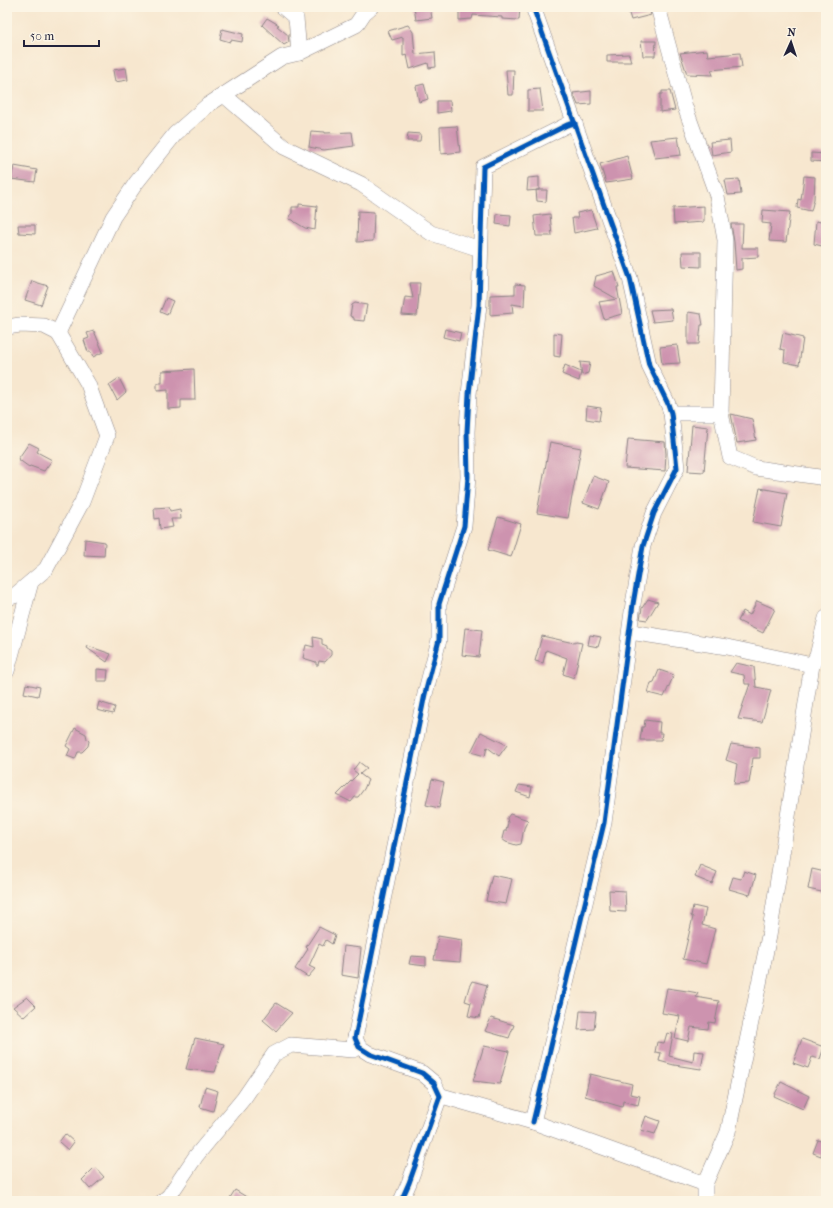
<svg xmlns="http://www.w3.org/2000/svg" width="833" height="1208" viewBox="0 0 833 1208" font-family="'IM FELL French Canon',serif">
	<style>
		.building { fill: #cd93af }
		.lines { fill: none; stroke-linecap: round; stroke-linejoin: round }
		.minor-casing { stroke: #8c8485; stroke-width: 16 }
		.minor { stroke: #fff; stroke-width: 15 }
		.cycleway-casing { stroke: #fcf5e5; stroke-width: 8 }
		.cycleway { stroke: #0057b8; stroke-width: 5 }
	</style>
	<rect width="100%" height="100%" fill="#fcf5e5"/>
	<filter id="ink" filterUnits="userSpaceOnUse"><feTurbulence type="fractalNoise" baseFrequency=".025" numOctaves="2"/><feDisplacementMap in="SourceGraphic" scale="8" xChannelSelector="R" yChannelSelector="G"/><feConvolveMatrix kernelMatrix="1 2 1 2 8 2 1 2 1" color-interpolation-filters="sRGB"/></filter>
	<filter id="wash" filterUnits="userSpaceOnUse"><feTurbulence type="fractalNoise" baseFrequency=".012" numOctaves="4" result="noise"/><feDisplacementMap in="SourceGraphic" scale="16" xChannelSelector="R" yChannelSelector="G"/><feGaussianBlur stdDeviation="0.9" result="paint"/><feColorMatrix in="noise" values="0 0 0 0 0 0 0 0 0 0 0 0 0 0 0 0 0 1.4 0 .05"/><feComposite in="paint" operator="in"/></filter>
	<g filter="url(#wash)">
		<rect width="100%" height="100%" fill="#f7e7cf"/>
		<g id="blocks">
			<g class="building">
				<path d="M414,7h16l2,11 -16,2z"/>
				<path d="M459,7h61l-1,13 -17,-1v-2l-29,-2 -1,4 -13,1z"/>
				<path d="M627,7h22l2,8 -20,5z"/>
				<path d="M267,18l12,7 -2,1 11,9 1,7 -5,3 -22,-20z"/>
				<path d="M408,25l5,7 2,22 20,-2 1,15 -7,1 -1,-5 -18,6 -3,-14 -4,1v-19l-11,3 -4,-9z"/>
				<path d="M222,29l21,5 -1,8 -11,-2 -1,2 -10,-3z"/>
				<path d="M641,41h15l-1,15h-12z"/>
				<path d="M707,50l1,6 32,-3 2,14 -31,3 2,5 -26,-1 -7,-21z"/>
				<path d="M629,54l2,8h-24v-7z"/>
				<path d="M126,68l2,12 -13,2 -2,-12z"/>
				<path d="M506,70h8l-1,25h-5z"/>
				<path d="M424,84l4,15 -9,3 -3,-16z"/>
				<path d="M540,89l3,22h-15v-21z"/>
				<path d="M591,91v13l-13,1 -5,-12z"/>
				<path d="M662,91h8l5,19 -15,2v-18h2z"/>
				<path d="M437,101h13l1,10 -14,2z"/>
				<path d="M457,126l3,26 -19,2 -1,-27z"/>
				<path d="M311,131l14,1v1l27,-1 2,14 -30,4 -15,-3z"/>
				<path d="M408,133l13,1 -1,7h-13z"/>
				<path d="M678,137l3,18 -26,3 -5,-18z"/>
				<path d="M730,140l1,12 -19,3 -2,-13z"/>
				<path d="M811,153l15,1v8l-15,-1z"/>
				<path d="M627,156l6,23 -27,4 -6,-19z"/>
				<path d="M14,166l23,4 -2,12 -24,-3z"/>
				<path d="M804,176l11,1 -1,22 -3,12 -14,-3 1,-9 3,1z"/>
				<path d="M539,177v13l-12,1 1,-13z"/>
				<path d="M739,179l2,15 -13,1 -3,-15z"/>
				<path d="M536,190h11l-1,12 -9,-1z"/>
				<path d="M299,204l18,2 -2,24 -10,-2 -10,-6 -2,-2 -4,-1 3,-6v-6h7z"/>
				<path d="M704,206v16l-30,2 -1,-16z"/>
				<path d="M591,210l6,18 -23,5 -2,-15h6l-1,-5z"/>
				<path d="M763,210l27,2 -4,30 -17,-1 2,-17 -9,-1z"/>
				<path d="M358,211l16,1 -1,29 -16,1z"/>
				<path d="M497,214l14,1 -1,11 -14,-2z"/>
				<path d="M550,214l2,22h-16l-2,-20z"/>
				<path d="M816,221l10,2v24l-12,-3z"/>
				<path d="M731,224h12l-1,24h16v9l-16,1v11l-6,1 -2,-28z"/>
				<path d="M18,225h17v9l-16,-1z"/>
				<path d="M682,252h19v15l-18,-1z"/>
				<path d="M614,271l5,16h-2l5,27 -18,5 -5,-17 18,-3 -23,-13 2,-10z"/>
				<path d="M32,281l16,5 -7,19 -16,-5z"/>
				<path d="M410,283h10l-3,33 -15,-1 3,-18 8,1z"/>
				<path d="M515,284l10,1 -1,21 -12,-2 1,9 -23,2v-20l25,-1z"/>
				<path d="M166,298l7,3 -6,14 -7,-3z"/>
				<path d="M355,303l12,2 -3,16 -10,-1v-2l-4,-2 2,-11z"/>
				<path d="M671,309l2,11 -20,2 -3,-12z"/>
				<path d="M688,312l13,2 2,11h-2l-2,19h-11z"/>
				<path d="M445,329l16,4 -2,8 -16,-4z"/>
				<path d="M94,331l9,21 -10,5 -2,-5h-3l-4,-12 5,-2 -2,-5z"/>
				<path d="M554,333l8,1 -2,23 -6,-1z"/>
				<path d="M783,333l20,5 -4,27 -15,-3 1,-12 -5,-1z"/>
				<path d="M677,345l3,18 -18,1 -2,-17z"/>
				<path d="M580,362l10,1 -2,10 -6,2z"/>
				<path d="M565,365l16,7 -2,9 -17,-7z"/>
				<path d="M194,369l1,31h-14v8l-13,1v-19l-11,1v-8h5v-12z"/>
				<path d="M119,378l7,14 -9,8 -8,-15z"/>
				<path d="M587,406l14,2 -2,13 -13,-2z"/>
				<path d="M731,414l21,5 4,21 -19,3z"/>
				<path d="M692,425l16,2 -4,45 -16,-1z"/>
				<path d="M628,439l37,3 1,12 -1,17 -40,-3z"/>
				<path d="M550,442l31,6 -13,70 -31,-5z"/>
				<path d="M29,443l10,5 -2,4 15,8 -8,11 -14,-5 -1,1 -11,-8z"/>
				<path d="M593,476l16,6 -10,27 -16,-6z"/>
				<path d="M760,488l27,5 -6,34 -28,-5z"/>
				<path d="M169,507l1,4 10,-2 1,10h-10l2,8 -13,2 -1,-11 -4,1 -1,-11z"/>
				<path d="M498,517l23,7 -10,33 -23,-7z"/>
				<path d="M85,539l20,3 -1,14 -20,-1z"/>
				<path d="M648,599l10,3 -11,18 -7,-1 2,-11z"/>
				<path d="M757,601l18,8 -12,24 -25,-12 5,-10 7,4z"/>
				<path d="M465,628l17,2 -3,27 -17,-2z"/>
				<path d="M590,635l11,2 -3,10 -10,-2z"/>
				<path d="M542,636l32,7 2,-1 6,1 -8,35 -11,-4 4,-16 -21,-8 -3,13 -8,-2z"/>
				<path d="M313,637l9,2v5l5,2v2l4,3v4l-6,7 -6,-1 -1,4h-2v-3l-13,-4 3,-13 8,2z"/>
				<path d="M88,646l23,8 -4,8 -20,-14z"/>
				<path d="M736,663l18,4 2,20 15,3 -9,32 -24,-3 12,-35h-5l-1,-9 -14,-3z"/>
				<path d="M97,669l11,1 -1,11h-10z"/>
				<path d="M659,670l15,5 -10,22 -16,-4 3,-10 3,-1z"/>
				<path d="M26,684l14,3 -2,9 -14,-3z"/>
				<path d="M99,702l16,5 -2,7 -16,-4z"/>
				<path d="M645,720l15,2 -1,11h3l-1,7h-21l2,-13h2z"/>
				<path d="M75,728l11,6 1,5 2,2 -1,5 -6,6h-4l-3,7 -8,-3 3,-7 -4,-3z"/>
				<path d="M481,732l26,13 -8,11 -12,-9 -2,9 -14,-4z"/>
				<path d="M731,744l29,4v10h-7l-4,25 -15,1 3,-20 -11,-4z"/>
				<path d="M359,762l8,6 -7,6 8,6 -4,9 -6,8h-3l-4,5 -14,-7 21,-21 -5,-4z"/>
				<path d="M432,779l12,3 -5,26 -13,-3z"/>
				<path d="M519,785l13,2 -2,10 -14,-5z"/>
				<path d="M510,814l18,6 -4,8 -3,16 -5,1 -10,-3 -4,-3 2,-8h2l2,-8 -1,-5z"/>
				<path d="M700,865l17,7 -5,12 -17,-7z"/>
				<path d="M812,869l13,3 -1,5h2v16l-18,-4z"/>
				<path d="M744,871l12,4 -6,20 -21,-6 4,-12 8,2z"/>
				<path d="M492,875l20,4 -6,25 -20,-3z"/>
				<path d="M609,890l16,1 1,21 -16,-1z"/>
				<path d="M693,906l13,3 -4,16 13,4 -9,35 -23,-5 10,-42 -2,-1z"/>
				<path d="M319,927l16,8 -3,9 -6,-4 -3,6 -4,-2 -10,22 6,3 -7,8 -13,-8 13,-20 -2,-2z"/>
				<path d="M438,936l24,4 -2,22 -26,-2z"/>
				<path d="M344,946l17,2 -3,30 -17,-3z"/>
				<path d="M411,956l15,1v9l-17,-2z"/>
				<path d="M472,981l15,4 -8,33 -11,-2 3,-13 -6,-2 4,-14z"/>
				<path d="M667,988l20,3 11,2 -2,4 23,4 -4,22 -6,-1 -1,7 -17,-2 -3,14 -13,-3 5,-22 -18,-3z"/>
				<path d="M27,997l9,9 -12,11 -11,-10z"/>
				<path d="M276,1003l16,10 -16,18 -13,-11z"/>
				<path d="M580,1011l16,1 -2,17 -16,1z"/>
				<path d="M491,1018l23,7 -5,13 -24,-7z"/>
				<path d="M667,1033l6,1 -4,22 24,6 1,-11 10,1 -3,17 -27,-4 -15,-4 2,-8 -6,-1 2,-10 7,1z"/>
				<path d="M195,1038l29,6 -9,28 -29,-3z"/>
				<path d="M802,1039l22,8 -4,12 -8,-2 -4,11 -15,-5z"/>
				<path d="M484,1046l25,5 -9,33 -27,-3z"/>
				<path d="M590,1074l42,10 -2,10 10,2 -2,9 -15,-4 -1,6 -37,-11z"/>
				<path d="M781,1082l28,14 -6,13 -29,-13z"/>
				<path d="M205,1087l13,4 -5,20 -13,-4z"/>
				<path d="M646,1116l14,5 -5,13 -14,-4z"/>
				<path d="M65,1134l9,8 -6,8 -9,-8z"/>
				<path d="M818,1140l8,2 -5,14 -8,-3z"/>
				<path d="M95,1167l9,10 -14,12 -8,-9z"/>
				<path d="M235,1190l18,11h-25z"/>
			</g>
		</g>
	</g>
	<g filter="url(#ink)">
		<use href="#blocks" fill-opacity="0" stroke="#8c8485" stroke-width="1"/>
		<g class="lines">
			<defs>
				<g id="minor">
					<path d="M283,7l13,11 3,35 57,-28 8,-12 7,-6"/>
					<path d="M533,7l97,271 19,87 19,39 3,9 6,55 -23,45 -11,33 -10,58 -29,219 -71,299"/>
					<path d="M658,7l27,100 32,89 8,44 -4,173 9,44 26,11 70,10"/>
					<path d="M224,95l60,52 77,37 70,49 49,16"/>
					<path d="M7,327l13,-2 24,1 14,7 55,-116 23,-34 39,-49 33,-29 74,-48 17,-4"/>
					<path d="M671,413h50"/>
					<path d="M7,598l7,-2 32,-27 36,-67 25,-66 -19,-52 -30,-51"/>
					<path d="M630,632l97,15 85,18"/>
					<path d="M7,671l24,-89"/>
					<path d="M440,1096h2l91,26 172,62"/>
					<path d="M163,1201l6,-5 27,-40 48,-58 30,-44 17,-9 62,5 2,-12"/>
					<path d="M401,1201l8,-18 31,-87 -6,-13 -12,-10 -52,-19 -11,-7 -4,-9 70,-344 14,-54v-36l25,-78 4,-49 -1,-45 2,-38 10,-89 4,-138 84,-42 8,-2"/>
					<path d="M705,1201v-17l23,-52 41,-196 43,-271 5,-9 9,-38"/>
				</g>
			</defs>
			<use href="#minor" class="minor-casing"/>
			<use href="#minor" class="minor"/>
			<defs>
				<g id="cycleway">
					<path d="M533,7l97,271 19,87 19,39 3,9 6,55 -23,45 -11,33 -10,58 -29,219 -71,299"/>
					<path d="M401,1201l8,-18 31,-87 -6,-13 -12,-10 -52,-19 -11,-7 -4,-9 70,-344 14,-54v-36l25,-78 4,-49 -1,-45 2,-38 10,-89 4,-138 84,-42 8,-2"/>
				</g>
			</defs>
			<use href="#cycleway" class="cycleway-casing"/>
			<use href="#cycleway" class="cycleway"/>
		</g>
	</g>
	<rect width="833" height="1208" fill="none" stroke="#fcf5e5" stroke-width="24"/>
	<g transform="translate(791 42) rotate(3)" stroke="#fcf5e5" stroke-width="3" paint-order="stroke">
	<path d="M0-3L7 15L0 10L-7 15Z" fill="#22223b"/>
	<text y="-6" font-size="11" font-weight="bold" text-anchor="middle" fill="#22223b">N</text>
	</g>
	<path d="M24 40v6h75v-6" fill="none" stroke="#22223b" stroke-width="2"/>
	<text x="30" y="40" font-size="12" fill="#22223b" stroke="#fcf5e5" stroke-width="3" paint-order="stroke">50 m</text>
</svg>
